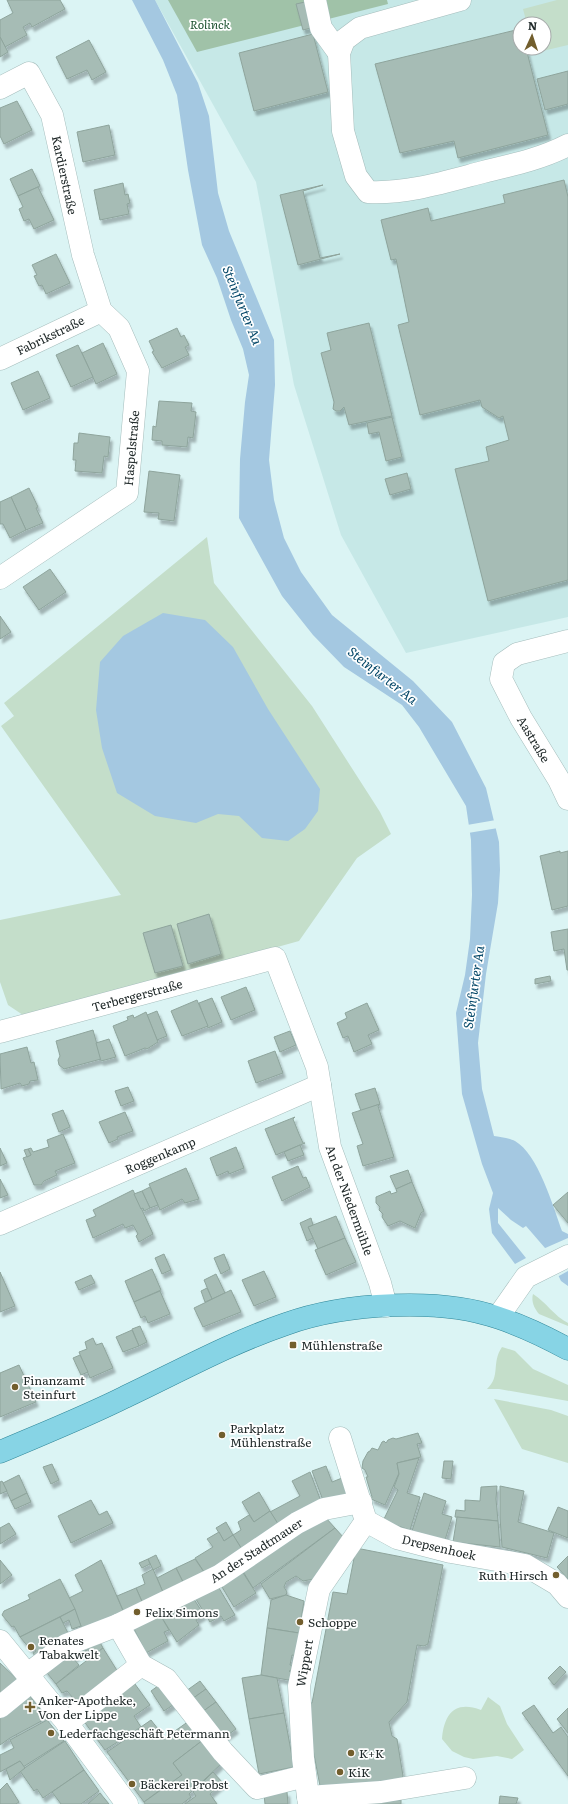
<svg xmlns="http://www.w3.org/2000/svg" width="568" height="1804" viewBox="0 0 568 1804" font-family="Literata,serif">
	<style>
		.built { fill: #c6e8e7; fill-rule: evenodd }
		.green { fill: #c4deca }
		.forest { fill: #a0c2a8 }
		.water { fill: #a4c8e1 }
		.pier { fill: #dbf4f4 }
		.building { fill: #a6bcb5; stroke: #8ea49c; filter: url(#shadow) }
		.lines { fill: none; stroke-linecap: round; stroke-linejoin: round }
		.minor-casing { stroke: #a5bdbc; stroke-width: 23 }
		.major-casing { stroke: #2f8698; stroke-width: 23 }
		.minor { stroke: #fff; stroke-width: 22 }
		.major { stroke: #87d4e5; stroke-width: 22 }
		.poi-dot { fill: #725e2d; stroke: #fff; stroke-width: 1.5 }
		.labels { text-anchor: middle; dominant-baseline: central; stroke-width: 3.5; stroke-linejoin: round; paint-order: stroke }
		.park-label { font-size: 12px; font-style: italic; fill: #194f2c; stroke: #fff }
		.street-label { font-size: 12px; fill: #212a2a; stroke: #fff }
		.poi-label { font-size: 12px; fill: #212a2a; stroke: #fff; text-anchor: start }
		.water-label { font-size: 13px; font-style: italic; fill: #044768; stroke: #fff }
	</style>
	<defs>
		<filter id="shadow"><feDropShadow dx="2.5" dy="4.5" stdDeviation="1" flood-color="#0004"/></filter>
	</defs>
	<rect width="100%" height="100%" fill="#dbf4f4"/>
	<path class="built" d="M155,0h413v617l-162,36 -65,-118 -47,-150 -38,-203zM520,24h24v24h-24z"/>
	<g class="green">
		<path d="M557,0h11v45l-34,8 -1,-5h11v-24h-17l-4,-15z"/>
		<path d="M207,537l7,46 98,123 68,106 11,22 -34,24 -58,83 -273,76 -18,-12 -8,-23v-62l121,-25 -120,-169 13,-10 -10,-13z"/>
		<path d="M533,1294c13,8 21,22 35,29v3l-29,-12c-5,-6 -8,-13 -6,-20z"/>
		<path d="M502,1347l13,4 18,18 35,16v16l-69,-12h-12c14,-13 4,-26 15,-42z"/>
		<path d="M494,1399l57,11 17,6v47l-46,-14z"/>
		<path d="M488,1697l12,9 7,18 17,26 -12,9 -15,-3 -24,3 -9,-2 -12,-6 -10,-12c2,-25 13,-39 39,-29z"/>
	</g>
	<path class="forest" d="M168,0h219l1,4 -191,48z"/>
	<g class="water">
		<path d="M132,0h23l43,83 11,33 9,77 11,38 45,109 1,45 -6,75 5,40 10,38 17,34 31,43 81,66 39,41 34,66 13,54 1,28 -2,33 -12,71 -8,69 4,46 12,47c6,1 16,2 21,5 23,13 38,65 47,90l6,3v52l-7,-5 -16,-33 -19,-22 -3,2 -12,-8 -13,-12v15l28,35 -11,6 -23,-31 -3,-24 4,-16 -11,-29 -20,-70 -6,-81 9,-38 5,-36 2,-44 -1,-55 -5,-34 -47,-79 -17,-22 -58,-38 -31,-32 -31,-39 -43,-78 1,-59 5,-57 4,-27 -6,-26 -12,-29 -14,-42 -15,-33 -14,-75 -11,-75 -14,-35z"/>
		<path d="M163,613l42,7 28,27 35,62 52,80 -2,22 -13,18 -17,12 -26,-3 -23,-22 -21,-2 -22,9 -41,-7 -38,-23 -15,-45 -6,-38 4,-48 23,-26z"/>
	</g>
	<g class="pier">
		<path d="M496,820l2,8 -30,5 -1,-8z"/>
		<path d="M568,1238v33l-11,6 -14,-28z"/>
	</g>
	<g class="building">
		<path d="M7,0h53l5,9 -33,18 -2,-4 -7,4 4,8 -22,12 -5,-10v-17l13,-7z"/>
		<path d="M305,2l6,26 -8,2 -7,-26z"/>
		<path d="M520,29v19h6l22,87 -90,23 -4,-17 -54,12 -25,-89z"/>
		<path d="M313,34l15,58 -74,19 -15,-58z"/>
		<path d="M0,37l8,15 -8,5z"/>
		<path d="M89,40l17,32 -14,8 -5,-10 -20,9 -11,-22z"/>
		<path d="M568,71v33l-23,6 -8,-31z"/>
		<path d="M17,101l15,29 -28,14 -4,-8v-28z"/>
		<path d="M109,125l6,30 -32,7 -6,-30z"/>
		<path d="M32,169l8,17 -22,10 -8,-17z"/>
		<path d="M564,180l4,17v383l-80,21 -33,-132 34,-8 -3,-14 23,-7 -6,-24 -4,2 -17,-11 -2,-7 -60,15 -22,-90 11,-3 -13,-63 -5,1 -10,-40 47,-12 3,13 74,-18 -2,-8z"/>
		<path d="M123,183l2,12 3,-1 2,9 -3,1 2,10 -29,6 -6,-30z"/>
		<path d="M323,185l-20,6 17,67 20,-4 -42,11 -18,-70z"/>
		<path d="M38,187l16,33 -20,9 -5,-10 -5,2 -5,-12 4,-2 -5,-11z"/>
		<path d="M56,254l14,29 -24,11 -4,-9 -3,1 -5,-10 3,-1 -5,-10z"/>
		<path d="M369,323l23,93 -43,9 -5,-18 -4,4h-4l-3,-2 1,-7 -13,-49 10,-3 -4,-17z"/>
		<path d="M177,328l4,9 3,-2 5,10 -4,2 4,8 -27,13 -10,-16 2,-1 -5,-10z"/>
		<path d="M103,343l14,31 -21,10 -14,-31z"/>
		<path d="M78,345l15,32 -22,10 -15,-32z"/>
		<path d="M38,371l12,27 -27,12 -12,-27z"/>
		<path d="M159,401l33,2 -1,8 5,1 -3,26 -5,-1 -1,10 -25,-2v-4l-10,-1 1,-14 3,1z"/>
		<path d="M392,417l10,40 -16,4 -7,-29 -10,2 -2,-11z"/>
		<path d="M79,433l31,4 -2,20 -4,-1 -2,17 -27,-2 1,-11h-3l1,-17h4z"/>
		<path d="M149,471l31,4 -6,46 -16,-2 1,-6 -15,-1z"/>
		<path d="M407,473l4,16 -21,6 -5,-16z"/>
		<path d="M29,488l9,19 -2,1 7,15 -17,7 -15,-33z"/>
		<path d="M11,497l15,33 -16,8 -7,-14h-3v-22z"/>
		<path d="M50,569l16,23 -27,18 -16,-23z"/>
		<path d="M0,616l11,16 -11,7z"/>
		<path d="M560,851v2l8,-2v55l-16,4 -12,-54z"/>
		<path d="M209,914l12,40 -33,10 -11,-40z"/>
		<path d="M171,925l12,41 -28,7 -12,-40z"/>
		<path d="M568,929v41h-1l-3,-21 -10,2 -3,-19z"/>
		<path d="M550,976l1,5 -16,3v-5z"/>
		<path d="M246,987l9,23 -24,10 -10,-23z"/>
		<path d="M212,998l10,24 -14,6 -9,-25z"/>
		<path d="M197,1000l11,26 -26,10 -11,-25z"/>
		<path d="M367,1003l12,27 -11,5 4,9 -18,8 -6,-16 -5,2 -6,-15 10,-5 -2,-5z"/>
		<path d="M157,1011l10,25 -10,4 -10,-25z"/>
		<path d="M146,1012l12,30 -11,7 -2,-1 -20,8 -12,-30 15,-6 -1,-3 6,-2 1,3z"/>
		<path d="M93,1030l8,29 -37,10 -5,-4 -1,-5 2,-4 -4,-15z"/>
		<path d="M290,1031l6,14 -16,7 -6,-15z"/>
		<path d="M109,1039l7,18 -15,4 -5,-18z"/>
		<path d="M27,1047l4,16 3,-1 4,18 -8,1 -1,3 -7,2 -2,-3 -19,6 -1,-35z"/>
		<path d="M275,1051l8,22 -27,10 -8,-22z"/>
		<path d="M128,1087l6,14 -13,5 -6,-15z"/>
		<path d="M375,1088l5,16 -19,7 -6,-17z"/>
		<path d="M380,1104l-2,2 16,51 -31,9 -6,-20 6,-2 -11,-31z"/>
		<path d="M63,1110l7,17 -11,5 -7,-18z"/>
		<path d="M125,1112l8,19 -16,6 1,2 -9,4 -10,-21z"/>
		<path d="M295,1117l-2,2 6,15 4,9h2l-29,12 -11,-26z"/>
		<path d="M63,1134l12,29 -20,8 2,4 -13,6 -3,4h-7l-11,-27 8,-3 -3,-6 3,-1 2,4 16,-5 -2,-7z"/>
		<path d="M300,1145l4,10 -16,6 -4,-9z"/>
		<path d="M236,1147l8,21 -15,6 -1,-3 -11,5 -7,-18z"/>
		<path d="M0,1148l7,15 -7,3z"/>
		<path d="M28,1149l3,6 -4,2 -3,-7z"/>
		<path d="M298,1166l5,12 3,-1 4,10 -28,14 -10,-24z"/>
		<path d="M186,1168l13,31 -14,4 -3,-4 -22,11 -11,-26z"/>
		<path d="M408,1170l4,12 -16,7 -6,-13z"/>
		<path d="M0,1179l8,16 -8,3z"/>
		<path d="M412,1182l12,29 -3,2 -6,15 -15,-7 -12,5 -6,-9 1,-3 -4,-4 1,-3 -4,-4v-6l14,-6 1,3 6,-2 -1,-3z"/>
		<path d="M150,1187l8,18 -8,3 -8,-17z"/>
		<path d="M133,1190l20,44 -14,8 -3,-6 2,-2 -5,-9 -8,3 -2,-4 -30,14 -7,-18 10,-4 -3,-6z"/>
		<path d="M142,1191l8,17 -6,3 -1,-3 -2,1 -7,-15z"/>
		<path d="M568,1192v31l-15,-18z"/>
		<path d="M336,1216l9,22 -27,11 -10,-22z"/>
		<path d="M311,1218l2,7 -5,2 5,11 -6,3 -7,-18z"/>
		<path d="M345,1238l11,24 -30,13 -11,-25z"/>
		<path d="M164,1254l7,16 -9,4 -7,-16z"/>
		<path d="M224,1254l6,15 -9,5 -7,-16z"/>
		<path d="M152,1269l9,21 -27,12 -9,-21z"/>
		<path d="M264,1271l12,26 -22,9 -12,-26z"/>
		<path d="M0,1272l15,34 -15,6z"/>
		<path d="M216,1274l9,19 -13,6 -8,-19z"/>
		<path d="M91,1275l4,8 -16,7 -4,-8z"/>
		<path d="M207,1288l5,11 -7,3 -4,-11z"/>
		<path d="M231,1290l10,22 -38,15 -9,-19z"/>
		<path d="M160,1291l10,23 -22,9 -3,-7 -4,2 -7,-16z"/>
		<path d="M140,1326l7,16 -8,4 -7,-17z"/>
		<path d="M132,1330l7,16 -16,6 -7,-15z"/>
		<path d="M93,1338l3,7 6,-2 11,25 -23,10 -11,-26 8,-3 -2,-7z"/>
		<path d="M80,1355l8,17 -7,3 -8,-17z"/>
		<path d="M19,1365l17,37 -36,15v-44z"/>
		<path d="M418,1433l4,10 -5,1 4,13 -24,6 2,10 -14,32 -14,-6 1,-2 -6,-20h2l-3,-7 -3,-2 1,-7 5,-9 2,-1 2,-3 6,2 4,-8 2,-1 2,2 2,-3 5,-2 3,1z"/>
		<path d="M419,1458l-12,35 13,4 -10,33 -27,-9 15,-31 -4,-3 5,-13 -2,-11z"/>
		<path d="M444,1461h9l-2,18 -9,-1z"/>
		<path d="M52,1464l7,16 -8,4 -8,-17z"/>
		<path d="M326,1466l6,16 10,-4 6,21 -24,4 -12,-32z"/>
		<path d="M310,1472l12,32 -42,23 -10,-15 30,-16 -8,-15z"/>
		<path d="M19,1475l8,18 -16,8 -8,-18z"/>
		<path d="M2,1481l5,10 -7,3v-12z"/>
		<path d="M497,1486l-1,13 2,22 -43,-4 1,-7 9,1v-11l15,1 1,-14z"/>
		<path d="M500,1486l24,5 -6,31 36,11 -7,25 -45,-11 -2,-30z"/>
		<path d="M259,1492l11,19 -16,11 -12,-20z"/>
		<path d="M27,1493l4,9 -16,7 -4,-8z"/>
		<path d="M424,1493l22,8 -4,13 10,3 -7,23 -33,-9z"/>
		<path d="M91,1500l8,15 8,-4 6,12 -42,20 -13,-27z"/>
		<path d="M558,1507l10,4v27l-20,-8z"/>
		<path d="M270,1511l10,16 -37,24 -10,-16 8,-5 -3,-8 11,-7 5,7z"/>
		<path d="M457,1517l41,4 2,26 -47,-5z"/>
		<path d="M326,1518l9,10 -82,60 -12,-20z"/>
		<path d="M226,1522l7,13 -9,6 -8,-13z"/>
		<path d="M9,1523l7,11 -16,10v-16z"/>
		<path d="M335,1528l9,10 -30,41 -11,2 -7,-5 -10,6 -2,5 3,5 -1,3 -16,4 -9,-15z"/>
		<path d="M219,1532l5,9 9,-6 10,16 -37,24 -11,-17 18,-11 -6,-8z"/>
		<path d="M356,1548l87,17 -15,79 -4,2 -7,-1 -10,57 -18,20 3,14 5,3 6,37 -4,6 -79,4 -15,-79 3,-4h4l21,-111 14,2z"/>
		<path d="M156,1555l5,11 -8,4 -5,-11z"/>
		<path d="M568,1556v23l-11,-12z"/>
		<path d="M148,1559l2,5 -8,4 -3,-5z"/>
		<path d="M195,1559l11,16 -21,11 -9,-18z"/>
		<path d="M0,1560l12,15 -12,9z"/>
		<path d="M101,1560l24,55 -42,16 -14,-33 14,-7 -8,-16z"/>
		<path d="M176,1568l9,18 -20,11 -8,-19z"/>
		<path d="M240,1568l16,25 -22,14 -15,-25z"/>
		<path d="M153,1569l12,28 -21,9 -8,-18 9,-4 -3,-9z"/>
		<path d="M60,1579l15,30 -55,28 -6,-11 -2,1 -10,-12 2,-4 26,-12 -2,-4z"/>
		<path d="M216,1583l19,32 -11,6 -3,-5 -11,6 -16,-26z"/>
		<path d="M136,1588l8,18 -19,9 -8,-19z"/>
		<path d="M286,1595l18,6 -5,32 -32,-5 4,-28z"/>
		<path d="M192,1596l12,19 -8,5 3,5 -22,17 -18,-29z"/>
		<path d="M75,1609l6,17 -9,3 -3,-9 -6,3 -3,-6z"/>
		<path d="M159,1613l10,17 -5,2 4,9 -22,12 -13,-26z"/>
		<path d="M60,1617l10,20 -34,21 -3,-5 3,-2 -2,-3 -4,1 -10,-12z"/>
		<path d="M267,1628l32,5 -1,23 -6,-1 -2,10h2l-1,6h-2l2,1 -1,6 -2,2 -27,-5z"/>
		<path d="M96,1635l7,13 -8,6 -5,-6 -4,3 -4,-9z"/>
		<path d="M82,1642l4,9 -13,7 6,7 -23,19 -13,-16z"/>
		<path d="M103,1648l15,24 -40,32 -11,-13 -5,2 -6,-9z"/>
		<path d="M0,1663l19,18 -19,15z"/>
		<path d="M560,1666l6,6 -12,13 -6,-7z"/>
		<path d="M261,1675l16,3 7,35 -35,6 -7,-41z"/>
		<path d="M200,1681l6,8 -14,10 -6,-8z"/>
		<path d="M162,1683l14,20 -12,8 -13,-20z"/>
		<path d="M135,1684l15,21 -16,11 7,11 -36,23 -22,-30z"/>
		<path d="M206,1689l10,13 -14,10 -10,-13z"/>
		<path d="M29,1695l18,23 -37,20 -10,7v-27z"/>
		<path d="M216,1702l20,27 -15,11 -19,-28z"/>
		<path d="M534,1705l19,28 8,-6 7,10v39l-46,-63z"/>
		<path d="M568,1708v25l-11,-14z"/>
		<path d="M284,1713l10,54 -35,7 -10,-55z"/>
		<path d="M47,1720l17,21 -41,26 -3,-6 -20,11v-17l14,-7 -4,-8z"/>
		<path d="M151,1720l14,18 24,-17 14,19 -30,23 9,12 -12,9 -2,-4 -10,7 2,3 -16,12 -37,-50 32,-22 -1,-1z"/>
		<path d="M203,1740l18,24 -32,30 2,3 -9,7h-37l-1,-2 38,-27 -9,-12z"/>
		<path d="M65,1741l19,29 -41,28 -6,-9 -3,2 -14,-20z"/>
		<path d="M20,1761l5,7 -15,12 -4,-11z"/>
		<path d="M84,1770l15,21 -18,13h-20l-9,-12z"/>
		<path d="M213,1772l10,11 -13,11 7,10h-32l11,-8 -3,-4z"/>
		<path d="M7,1783l12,19 -3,2h-16v-14z"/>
		<path d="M287,1792l1,12h-23l-1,-10z"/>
		<path d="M100,1793l9,11h-21z"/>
		<path d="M500,1796l18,2 -2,6h-17z"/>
		<path d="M401,1800v4h-51l26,-2z"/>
	</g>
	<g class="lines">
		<defs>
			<g id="minor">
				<path d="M315,0l6,28 18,25"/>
				<path d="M460,0l-100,28 -16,12 -5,13 4,78 13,45 12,16c39,2 77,-10 115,-20 29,-7 58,-13 85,-27"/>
				<path d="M0,88l29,-15 23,42 31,140 18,56 18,17 19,43 -11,122 -127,85"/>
				<path d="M0,359l101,-48"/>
				<path d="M568,641l-51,13 -13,9 -3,16 20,39 38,62 9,19"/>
				<path d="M0,1032l275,-74 42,109 13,80 50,136 6,23"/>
				<path d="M0,1224l320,-139"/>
				<path d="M498,1317l28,-40 42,-21"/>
				<path d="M340,1438l26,83 31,17 54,14 74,13 32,19 11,13"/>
				<path d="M118,1625l23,40 25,14 57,73 34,36 48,-12"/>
				<path d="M0,1641l67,82 60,81"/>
				<path d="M28,1674l38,-29 52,-20 101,-49 78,-53 27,-14 37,-7"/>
				<path d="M0,1707l33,-27"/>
				<path d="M67,1723l74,-58"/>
				<path d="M308,1797l73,-5 84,-14"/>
				<path d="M309,1804l-6,-46 -4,-72 20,-97 47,-68"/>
			</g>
			<path id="major" d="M0,1452c42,-18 85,-35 125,-55 53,-25 105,-54 161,-73 58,-21 154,-27 213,-6 24,8 47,19 69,31"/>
		</defs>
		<use href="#minor" class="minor-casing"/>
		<use href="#major" class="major-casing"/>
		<use href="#minor" class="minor"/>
		<use href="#major" class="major"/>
	</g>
	<g class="poi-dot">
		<rect x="289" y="1341" width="8" height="8" rx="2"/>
		<circle cx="15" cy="1387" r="4"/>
		<circle cx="222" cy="1435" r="4"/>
		<circle cx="556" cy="1575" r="4"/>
		<circle cx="137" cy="1612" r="4"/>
		<circle cx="300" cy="1622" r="4"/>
		<circle cx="31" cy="1647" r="4"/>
		<path d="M28 1701h4v4h4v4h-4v4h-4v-4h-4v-4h4z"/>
		<circle cx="51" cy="1733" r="4"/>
		<circle cx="351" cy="1753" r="4"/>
		<circle cx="340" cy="1772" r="4"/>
		<circle cx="132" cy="1784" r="4"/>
	</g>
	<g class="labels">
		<g class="park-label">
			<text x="210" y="24">Rolinck</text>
		</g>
		<g class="street-label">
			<text transform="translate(65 175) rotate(78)">Kardierstraße</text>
			<text transform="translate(50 335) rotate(-26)">Fabrikstraße</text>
			<text transform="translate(131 448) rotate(-85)">Haspelstraße</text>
			<text transform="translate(534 739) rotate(59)">Aastraße</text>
			<text transform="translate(137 995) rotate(-15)">Terbergerstraße</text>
			<text transform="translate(160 1155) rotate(-23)">Roggenkamp</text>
			<text transform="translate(350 1200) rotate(70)">An der Niedermühle</text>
			<text transform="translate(439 1547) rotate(13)">Drepsenhoek</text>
			<text transform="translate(256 1550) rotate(-33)">An der Stadtmauer</text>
			<text transform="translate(304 1663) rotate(-80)">Wippert</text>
		</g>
		<g class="poi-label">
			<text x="301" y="1345">Mühlenstraße</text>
			<text x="23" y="1380">Finanzamt<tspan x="23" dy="14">Steinfurt</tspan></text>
			<text x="230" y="1428">Parkplatz<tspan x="230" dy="14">Mühlenstraße</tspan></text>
			<text x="548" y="1575" text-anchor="end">Ruth Hirsch</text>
			<text x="145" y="1612">Felix Simons</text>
			<text x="308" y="1622">Schoppe</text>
			<text x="39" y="1640">Renates<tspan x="39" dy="14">Tabakwelt</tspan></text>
			<text x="38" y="1700">Anker-Apotheke,<tspan x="38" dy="14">Von der Lippe</tspan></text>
			<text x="59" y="1733">Lederfachgeschäft Petermann</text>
			<text x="359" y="1753">K+K</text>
			<text x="348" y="1772">KiK</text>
			<text x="140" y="1784">Bäckerei Probst</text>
		</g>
		<g class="water-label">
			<text transform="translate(243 305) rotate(68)">Steinfurter Aa</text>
			<text transform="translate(383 675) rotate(38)">Steinfurter Aa</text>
			<text transform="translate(473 987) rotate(-82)">Steinfurter Aa</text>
		</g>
	</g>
	<g transform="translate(532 36) rotate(3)"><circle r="19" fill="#ffffff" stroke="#a6aaaa"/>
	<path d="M0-3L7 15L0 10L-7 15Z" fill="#725e2d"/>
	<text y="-6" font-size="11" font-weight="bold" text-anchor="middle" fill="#212a2a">N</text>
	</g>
</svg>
